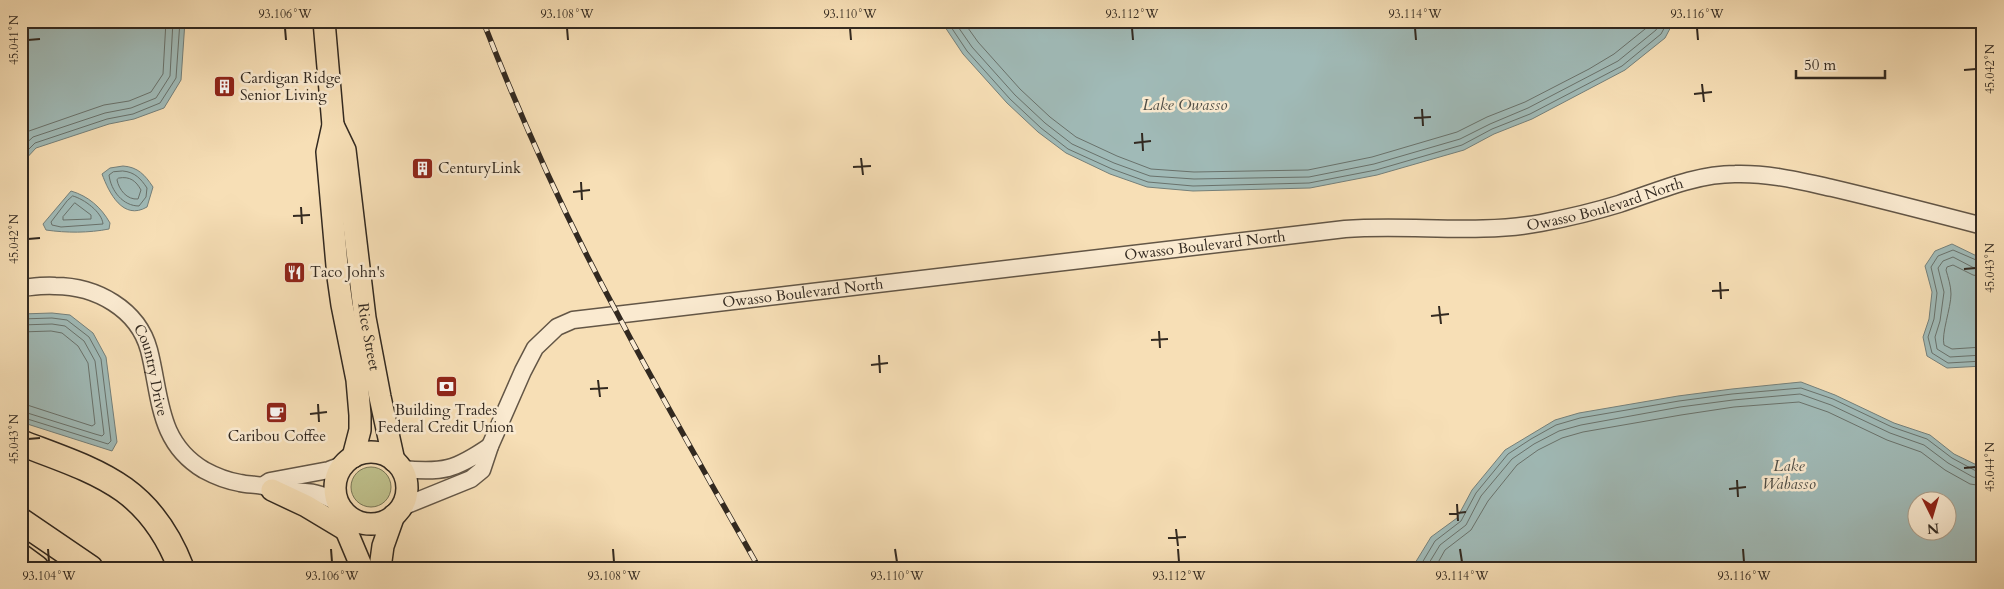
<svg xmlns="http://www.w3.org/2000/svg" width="2004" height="589" viewBox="0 0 2004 589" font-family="Cardo,serif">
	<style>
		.green { fill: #bfc18c; stroke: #787556 }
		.water { fill: #a0bab7; stroke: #74807b; fill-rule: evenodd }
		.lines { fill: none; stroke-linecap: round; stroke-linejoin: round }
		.shore { stroke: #69726c; stroke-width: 1 }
		.minor-casing { stroke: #635646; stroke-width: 19 }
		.major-casing { stroke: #322920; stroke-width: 24 }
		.highway-casing { stroke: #322920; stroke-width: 28 }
		.minor { stroke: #faead0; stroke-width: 16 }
		.major { stroke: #f7dfb6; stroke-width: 21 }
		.highway { stroke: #f7dfb6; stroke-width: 25 }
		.rail-casing { stroke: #322920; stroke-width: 5.5 }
		.rail { stroke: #faead0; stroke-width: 4; stroke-dasharray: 11; stroke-linecap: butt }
		.ticks { fill: none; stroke: #322920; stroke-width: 2 }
		.labels { text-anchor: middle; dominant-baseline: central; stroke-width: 5; stroke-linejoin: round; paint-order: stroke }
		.poi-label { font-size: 15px; fill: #322920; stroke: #faead0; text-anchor: start }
		.street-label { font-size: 15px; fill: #322920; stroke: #faead0 }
		.water-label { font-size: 16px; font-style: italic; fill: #4e4d46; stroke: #faead0 }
		.neatline { fill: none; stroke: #322920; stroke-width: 2 }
		.ticks-label { font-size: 12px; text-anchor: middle; fill: #322920 }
	</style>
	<rect width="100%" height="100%" fill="#f7dfb6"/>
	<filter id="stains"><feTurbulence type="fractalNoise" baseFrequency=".004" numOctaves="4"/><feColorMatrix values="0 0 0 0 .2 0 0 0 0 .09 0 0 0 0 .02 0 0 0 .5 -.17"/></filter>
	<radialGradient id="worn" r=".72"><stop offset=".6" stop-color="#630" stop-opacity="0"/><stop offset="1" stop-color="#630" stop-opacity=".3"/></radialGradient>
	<circle class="green" cx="371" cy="487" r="20"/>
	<g class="water">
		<path d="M21,21h164l-4,59 -17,28 -30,11 -25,5 -73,24 -13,14 -2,6z"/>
		<path d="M941,21h733l-9,17 -40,32 -93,49 -38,15 -30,16 -87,25 -67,13 -117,3 -46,-4 -37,-13 -44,-21 -28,-21 -31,-29 -44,-49z"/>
		<path d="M123,166c15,1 22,9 30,21l-6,20c-24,14 -38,-14 -45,-33l8,-6z"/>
		<path d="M71,191c17,5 30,16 39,32l-1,6c-20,4 -43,4 -63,1l-3,-6z"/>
		<path d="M1952,244l31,15v107l-36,2 -20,-12 -4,-19 6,-18 3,-27 -7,-26 10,-15z"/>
		<path d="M52,313l18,2 23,18 13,24 11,85 -5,9 -91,-29v-108z"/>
		<path d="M1801,382l34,13 59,28 36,12 24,19 29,14v100h-571l19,-31 26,-19 15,-28 33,-40 50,-30 24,-7 99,-17 54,-7zM1916,502h30v30h-30z"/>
	</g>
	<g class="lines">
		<g class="shore">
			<path d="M947,21l20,30 43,48 31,29 27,21 44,20 36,13 45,4 116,-3 67,-13 86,-25 30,-16 38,-15 92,-48 39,-32 7,-13"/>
			<path d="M954,21l18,26 43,48 30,28 27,21 42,19 36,13 44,3 115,-2 65,-13 86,-25 30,-15 38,-16 90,-47 38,-31 5,-9"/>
			<path d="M963,21l15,21 42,47 30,28 26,20 41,19 34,13 43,3 114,-2 64,-13 85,-25 30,-15 38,-15 64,-33 25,-15 36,-29 2,-4"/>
			<path d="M21,136l8,-5 46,-16 29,-10 25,-4 22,-9 12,-18 3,-53"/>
			<path d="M21,148l12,-11 72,-24 26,-5 25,-10 14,-22 3,-55"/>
			<path d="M21,157l14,-14 72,-24 26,-5 27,-11 16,-25 4,-57"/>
			<path d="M123,171c12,1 18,8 24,17l-1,9 -7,9c-16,0 -28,-15 -30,-31l4,-3z"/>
			<path d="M119,178c11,-2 17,3 22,12l-3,9c-11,1 -19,-9 -21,-19z"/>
			<path d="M73,196c11,3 29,16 30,28l-42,3 -9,-2 -1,-3 16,-21z"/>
			<path d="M75,203l16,12v4l-28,1v-3z"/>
			<path d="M1983,263l-30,-13 -15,6 -7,11 6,26 -3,26 -6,18 4,16 16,10 35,-2"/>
			<path d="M1983,270l-7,-1 -23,-12 -10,4 -5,7 6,24 -4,29 -5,16 2,12 13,8 33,-2"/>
			<path d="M1983,277l-10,-2 -20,-10 -6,2 -1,3c2,7 5,16 5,24 0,14 -10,40 -7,51l8,4 31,-2"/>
			<path d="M21,319l31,-1 15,2 22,17 12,22 10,82 -3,3 -87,-27"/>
			<path d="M21,325l31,-1 13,2 19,15 11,20 9,73 -2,2 -7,-2 -74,-23"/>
			<path d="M21,332l30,-1 11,2 16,13 10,17 7,61 -3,2 -71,-23"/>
			<path d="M1419,568l16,-27 26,-20 15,-28 32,-39 23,-15 25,-14 24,-7 99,-17 53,-7 69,-6 32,11 59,28 35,12 25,19 24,13 7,2"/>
			<path d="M1426,568l14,-23 26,-20 15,-29 31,-37 22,-15 25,-13 22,-6 99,-18 53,-7 67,-6 31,11 59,28 34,12 24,18 25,14 10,2"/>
			<path d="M1435,568l10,-18 26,-20 17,-29 29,-36 21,-15 24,-12 21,-6 98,-17 53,-8 65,-5 29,10 59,28 34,12 24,18 25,14 13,2"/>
		</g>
		<defs>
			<g id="minor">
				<path id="s1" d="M21,288c11,-1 23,-3 34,-2 41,0 83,23 94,64 12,46 8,92 55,120 11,6 24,11 36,13 7,2 15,1 23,3 3,1 7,3 10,4 28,4 40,-3 66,14"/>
				<path d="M402,469c41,4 53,1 88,-23"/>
				<path d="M264,485l6,-4 59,-11 16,-6"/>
				<path id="s2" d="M402,507l69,-28 11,-9 8,-24 33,-75 12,-23 22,-21 16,-7 772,-91c65,-5 131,6 196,-6 26,-5 52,-11 78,-19 37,-12 76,-30 116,-30 34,-1 65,7 97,14 51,12 101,25 151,38"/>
			</g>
			<g id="major">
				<path d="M324,21l9,104 -6,27 11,125 4,28 15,75 3,35v15l-7,27"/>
				<path id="s3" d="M333,125l12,25 20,168 15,79 14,64"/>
				<circle cx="371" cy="488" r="36"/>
				<path d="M272,490l34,16 40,24"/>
				<path d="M345,515l1,15 16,38"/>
				<path d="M380,568l3,-22 11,-31"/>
			</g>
			<g id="highway">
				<path d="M21,443c76,29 128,42 160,125"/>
				<path d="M21,521l69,47"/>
				<path d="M21,557l15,11"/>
			</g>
		</defs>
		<use href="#minor" class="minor-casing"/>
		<use href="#major" class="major-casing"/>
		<use href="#highway" class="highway-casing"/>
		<use href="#minor" class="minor"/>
		<use href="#major" class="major"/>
		<use href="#highway" class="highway"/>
		<defs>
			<path id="rail" d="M483,21c39,100 83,198 134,292 45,86 94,170 142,255"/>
		</defs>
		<use href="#rail" class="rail-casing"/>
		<use href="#rail" class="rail"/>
	</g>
	<path class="ticks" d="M285,28l1,12M567,28l1,12M850,28l1,12M1132,28l1,12M1415,28l1,12M1697,28l1,12M28,40l12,-1M1964,70l12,-1M1702,84l2,18M1694,94l18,-2M1422,109l1,17M1414,118l17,-1M1142,133l1,18M1134,143l17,-2M861,158l2,17M853,167l18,-1M581,182l1,18M573,192l17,-2M301,207l1,17M293,216l17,-1M28,239l12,-1M1964,269l12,-1M1720,282l1,17M1712,291l17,-1M1439,306l2,18M1431,316l18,-2M1159,331l1,17M1151,340l17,-1M879,355l1,18M871,365l17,-2M598,380l2,17M590,389l18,-1M318,404l1,18M310,414l17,-2M28,439l12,-1M1964,468l12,-1M1737,480l1,17M1729,489l17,-2M1457,504l1,17M1449,514l17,-2M1176,529l2,17M1168,538l18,-1M48,549l1,13M331,549l1,13M613,549l1,13M895,549l2,13M1178,549l1,13M1460,549l2,13M1743,549l1,13"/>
	<defs>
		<symbol id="building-square" viewBox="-11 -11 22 22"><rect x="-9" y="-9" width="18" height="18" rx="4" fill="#8f2418" stroke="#faead0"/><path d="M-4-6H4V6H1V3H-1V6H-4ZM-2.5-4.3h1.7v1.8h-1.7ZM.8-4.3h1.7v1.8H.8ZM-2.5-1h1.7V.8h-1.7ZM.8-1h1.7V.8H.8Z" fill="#fff"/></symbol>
		<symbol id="restaurant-square" viewBox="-11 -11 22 22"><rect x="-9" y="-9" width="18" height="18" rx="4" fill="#8f2418" stroke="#faead0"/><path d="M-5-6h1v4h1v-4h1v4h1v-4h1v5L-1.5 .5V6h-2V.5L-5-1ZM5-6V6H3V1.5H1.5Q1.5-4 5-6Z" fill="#fff"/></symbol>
		<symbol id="bank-square" viewBox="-11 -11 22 22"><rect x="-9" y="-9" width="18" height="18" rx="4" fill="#8f2418" stroke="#faead0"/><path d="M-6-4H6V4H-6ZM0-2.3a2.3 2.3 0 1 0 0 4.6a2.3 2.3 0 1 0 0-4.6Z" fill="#fff"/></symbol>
		<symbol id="cafe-square" viewBox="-11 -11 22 22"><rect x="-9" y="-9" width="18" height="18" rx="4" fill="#8f2418" stroke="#faead0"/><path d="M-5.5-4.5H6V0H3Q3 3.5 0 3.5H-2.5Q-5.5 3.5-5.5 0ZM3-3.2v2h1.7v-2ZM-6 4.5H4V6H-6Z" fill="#fff"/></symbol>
	</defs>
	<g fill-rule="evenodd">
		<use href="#building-square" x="212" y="74" width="25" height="25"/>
		<use href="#building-square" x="410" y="156" width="25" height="25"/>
		<use href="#restaurant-square" x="282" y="260" width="25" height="25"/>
		<use href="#bank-square" x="434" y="374" width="25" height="25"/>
		<use href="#cafe-square" x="264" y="400" width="25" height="25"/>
	</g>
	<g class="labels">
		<g class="poi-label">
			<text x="240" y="78">Cardigan Ridge<tspan x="240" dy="17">Senior Living</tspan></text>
			<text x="438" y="168">CenturyLink</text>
			<text x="310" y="272">Taco John's</text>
			<text x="446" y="410" text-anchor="middle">Building Trades<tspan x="446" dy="17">Federal Credit Union</tspan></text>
			<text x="277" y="436" text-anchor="middle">Caribou Coffee</text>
		</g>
		<g class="street-label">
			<text stroke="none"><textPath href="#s2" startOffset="1310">Owasso Boulevard North</textPath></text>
			<text stroke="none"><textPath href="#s2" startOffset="906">Owasso Boulevard North</textPath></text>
			<text stroke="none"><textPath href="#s2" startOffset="501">Owasso Boulevard North</textPath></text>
			<text stroke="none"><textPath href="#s3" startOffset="216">Rice Street</textPath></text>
			<text stroke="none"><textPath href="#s1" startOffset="176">Country Drive</textPath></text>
		</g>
		<g class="water-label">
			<text x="1185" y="105">Lake Owasso</text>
			<text x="1789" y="466">Lake<tspan x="1789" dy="18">Wabasso</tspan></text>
		</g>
	</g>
	<rect width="2004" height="589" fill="none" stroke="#f7dfb6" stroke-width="55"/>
	<g transform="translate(1932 516) rotate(175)"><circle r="24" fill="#faead0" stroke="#aa9d8a"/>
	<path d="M0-4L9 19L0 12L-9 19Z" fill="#8f2418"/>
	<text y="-8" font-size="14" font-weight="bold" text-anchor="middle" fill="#322920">N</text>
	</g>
	<path d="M1796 70v8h89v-8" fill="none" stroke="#322920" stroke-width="2.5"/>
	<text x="1804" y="70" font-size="15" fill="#322920" stroke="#faead0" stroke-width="4" paint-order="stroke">50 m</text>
	<rect x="28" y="28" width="1948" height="534" class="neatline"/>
	<g class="ticks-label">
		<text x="285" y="18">93.106°W</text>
		<text x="567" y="18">93.108°W</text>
		<text x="850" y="18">93.110°W</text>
		<text x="1132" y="18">93.112°W</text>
		<text x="1415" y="18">93.114°W</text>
		<text x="1697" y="18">93.116°W</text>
		<text transform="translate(14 40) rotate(-90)" y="4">45.041°N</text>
		<text transform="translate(1990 69) rotate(-90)" y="4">45.042°N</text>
		<text transform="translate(14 239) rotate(-90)" y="4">45.042°N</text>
		<text transform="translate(1990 268) rotate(-90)" y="4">45.043°N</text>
		<text transform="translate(14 439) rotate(-90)" y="4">45.043°N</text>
		<text transform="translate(1990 467) rotate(-90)" y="4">45.044°N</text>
		<text x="49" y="580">93.104°W</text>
		<text x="332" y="580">93.106°W</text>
		<text x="614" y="580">93.108°W</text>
		<text x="897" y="580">93.110°W</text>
		<text x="1179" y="580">93.112°W</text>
		<text x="1462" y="580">93.114°W</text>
		<text x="1744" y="580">93.116°W</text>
	</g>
	<rect width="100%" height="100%" filter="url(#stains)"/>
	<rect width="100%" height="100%" fill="url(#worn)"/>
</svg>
